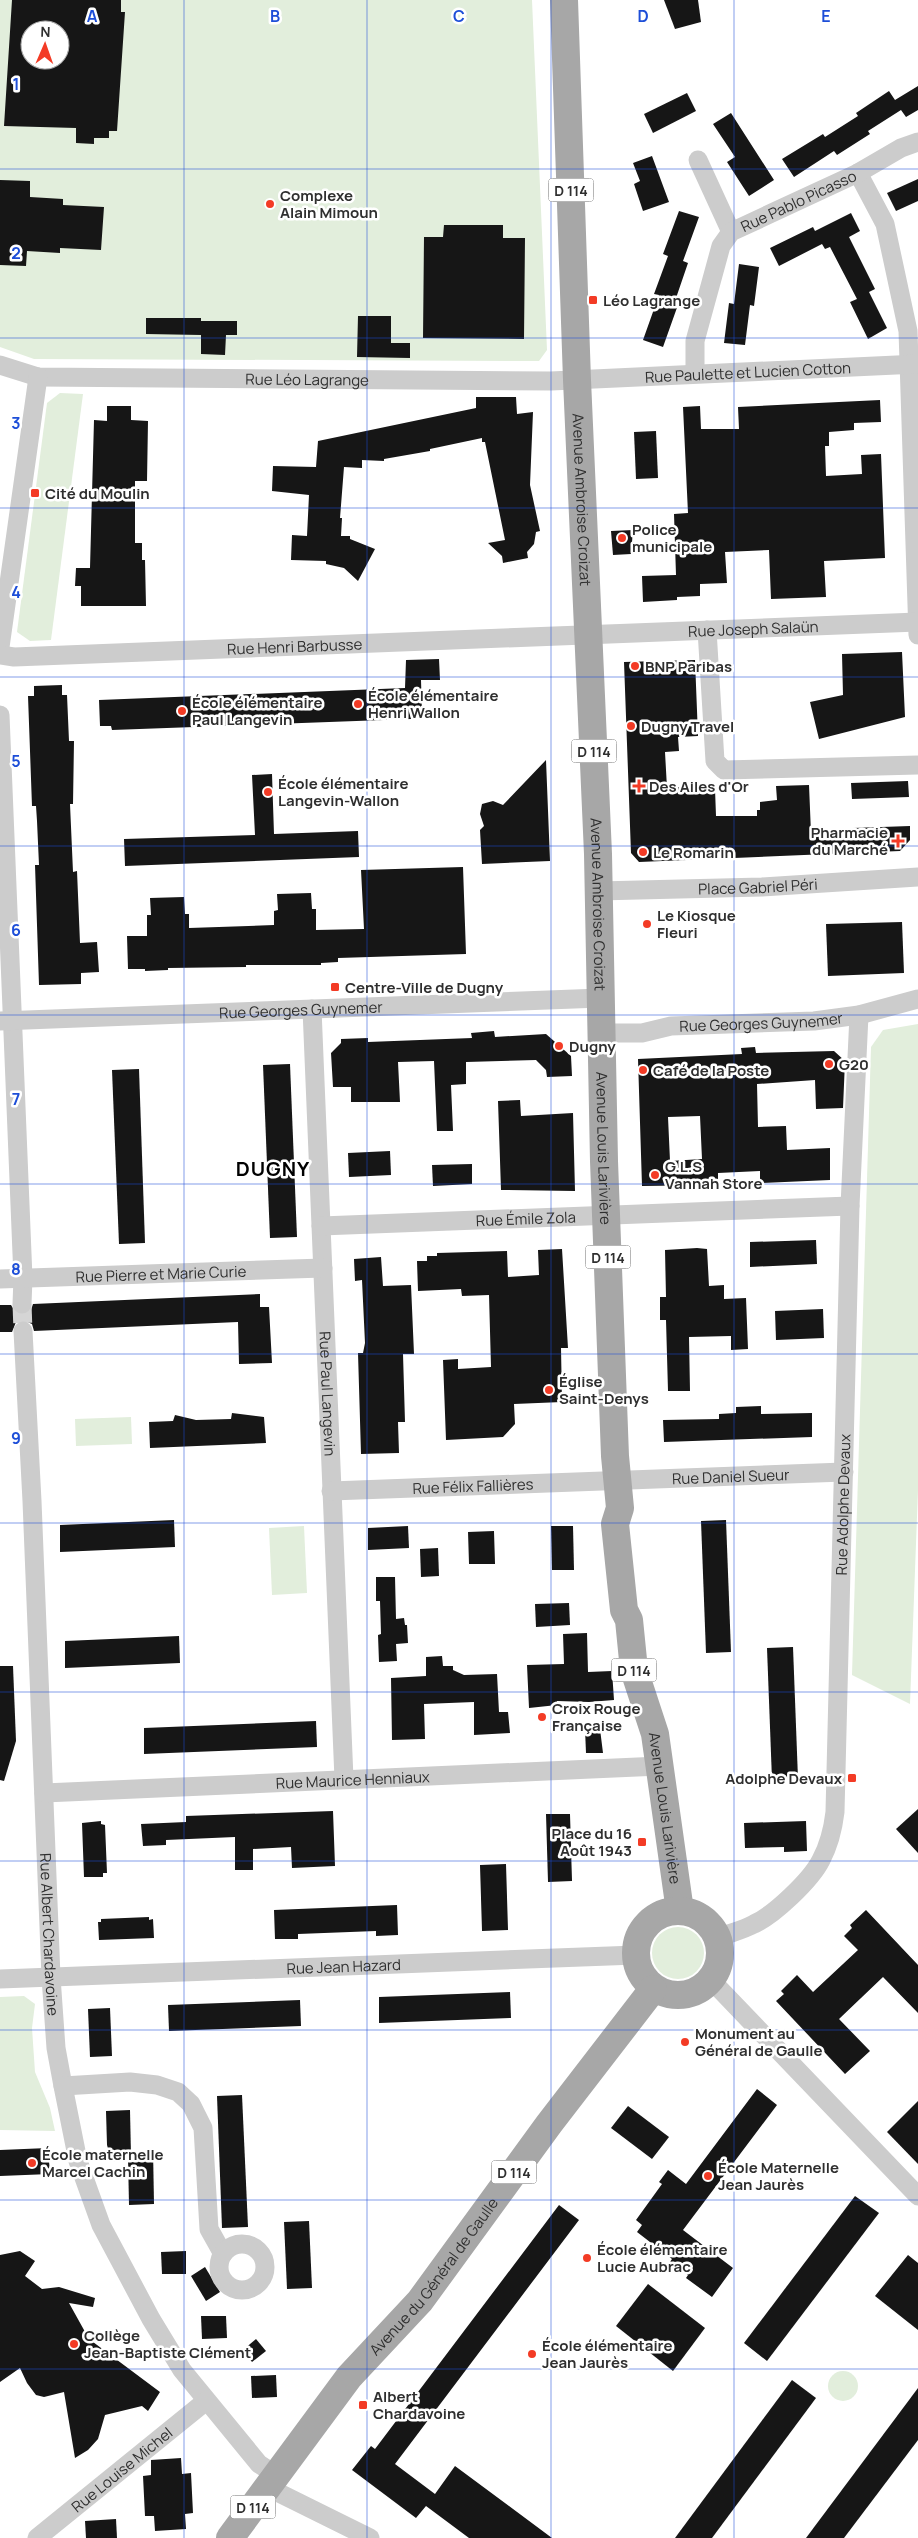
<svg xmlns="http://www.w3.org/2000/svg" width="918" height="2538" viewBox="0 0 918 2538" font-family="Manrope,sans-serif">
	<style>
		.green { fill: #e2eedc; fill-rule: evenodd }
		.building { fill: #161616; fill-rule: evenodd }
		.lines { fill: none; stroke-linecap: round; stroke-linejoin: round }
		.street-tunnel { stroke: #d5d5d5; stroke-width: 19; stroke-dasharray: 19 9; stroke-linecap: butt }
		.street { stroke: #ccc; stroke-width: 19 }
		.primary { stroke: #a7a7a7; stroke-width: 28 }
		.grid { fill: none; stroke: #1d4ed8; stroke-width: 1; stroke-opacity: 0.55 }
		.poi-dot { fill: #f33b25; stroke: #fff; stroke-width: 2 }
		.labels { text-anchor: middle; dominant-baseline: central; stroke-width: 5; stroke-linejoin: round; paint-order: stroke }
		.shield { fill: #fff; stroke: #6d6d6d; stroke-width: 1 }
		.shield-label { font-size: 14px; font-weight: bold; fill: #2f2f2f }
		.poi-label { font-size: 15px; font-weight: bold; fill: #2f2f2f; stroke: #fff; text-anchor: start }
		.street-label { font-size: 15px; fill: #2f2f2f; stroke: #fff }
		.district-label { font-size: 20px; font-weight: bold; letter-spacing: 1px; fill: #000; stroke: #fff }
		.grid-label { font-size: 16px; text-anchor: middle; font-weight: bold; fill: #1d4ed8; stroke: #fff; stroke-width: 5; stroke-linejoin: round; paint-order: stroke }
	</style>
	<rect width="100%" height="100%" fill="#fff"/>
	<g class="green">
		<path d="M0,0h532l15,350 -8,11 -505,-2 -34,-12zM30,30h30v30h-30z"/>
		<path d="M60,393l23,1 -32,246 -21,1 -13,-9 30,-229z"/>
		<path d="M918,1024v466l-8,214 -58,-29 19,-628 12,-17z"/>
		<path d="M131,1417l1,27 -56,2 -1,-27z"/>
		<path d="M304,1526l3,67 -35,2 -3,-67z"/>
		<circle cx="678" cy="1953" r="26"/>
		<path d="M24,1996l11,8 -3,24 3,44 15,36 5,23 -55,-1v-133z"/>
		<circle cx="843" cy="2386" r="15"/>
	</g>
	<g class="building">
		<path d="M12,0h109v12h4l-8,119h-8v7h-15v6l-18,-1v-15l-72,-2zM30,30h30v30h-30z"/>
		<path d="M664,0h34l3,22 -26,7z"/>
		<path d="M918,86v24l-12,7 -5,-7 -33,21 2,3 -33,21 -3,-4 -40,26 -12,-18 41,-25 2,3 33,-21 -2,-3 33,-22 6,9z"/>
		<path d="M687,93l9,18 -43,22 -9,-19z"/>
		<path d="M731,113l43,67 -25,16 -22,-34 8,-5 -22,-33z"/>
		<path d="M652,156l17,46 -26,9 -9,-27 6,-3 -7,-18z"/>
		<path d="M918,179v22l-22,10 -9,-18z"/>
		<path d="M0,180l30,1v16l33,2v6l41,2 -3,43 -41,-2v5l-33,-2 -1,15 -26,-1z"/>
		<path d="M679,211l20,6 -16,44 5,2 -13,38 4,1 -16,45 -20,-7 16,-45 -5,-1 14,-38 -5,-2z"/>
		<path d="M851,213l9,18 -11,6 26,52 -6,3 18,36 -19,11 -18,-37 7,-3 -27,-52 -5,2 -3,-5 -43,22 -9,-18 43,-21 2,4z"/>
		<path d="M444,225h59v13h22l-1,101 -101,-1 1,-101h19z"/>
		<path d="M739,264l20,3 -5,39 -4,-1 -5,40 -21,-2 5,-40 5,1z"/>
		<path d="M358,316h33v27h19v15l-53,-1z"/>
		<path d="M146,318h55v3h36v14h-11l-1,20 -24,-1v-19l-55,-1z"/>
		<path d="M476,397h40l1,17 16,-2 -3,73 10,46 -4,1 -2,12 -7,8 1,6 -25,5 -1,-7 -14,-13 17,-3 -20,-98h-3v-4l-52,11v2l-46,8v2l-22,-1v8l-18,-1 -4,51h2l-1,18h9v3l25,10 -17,32 -14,-13 -18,-4v-3l-35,-1 1,-25 15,1 2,-41 -37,-4 1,-25 43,1 2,-26 158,-33z"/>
		<path d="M880,400l1,22 -27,1v7l-25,2v14h-4l1,30 36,-2 -1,-19 20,-1 4,104 -61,3 2,36 -55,2 -2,-49 -44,2 2,31 -27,1v12l-23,1v3l-34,2 -1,-26 34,-1 -2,-61 14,-1 -5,-106 17,-1 1,23h38l-1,-22z"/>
		<path d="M107,406h24v14l17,1 -1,60h-12v62h7v17h3l1,46h-65v-20h-6l1,-18h14l4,-148 13,1z"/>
		<path d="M656,431l2,47 -22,1 -2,-47z"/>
		<path d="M633,530l-2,24 -18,1 -2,-24z"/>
		<path d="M902,652l3,65 -86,22 -9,-37 33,-7 -1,-41z"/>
		<path d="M439,659l1,21h-19l1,34h-12l1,5 -299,11 -1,-4h-11l-1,-26 306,-12 1,-28z"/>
		<path d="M695,660l3,76 -20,1 1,14 -14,1 2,36 33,-2v3h15l1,27h41v-6h3v-8l17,-2 -1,-14 33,-1 2,48 42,-1v-4l57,-2v14l-10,11 -261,11 -8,-9 -7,-191z"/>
		<path d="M62,685v10h5l2,46h5l-1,63h-3l3,68 4,-1 3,72 17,-1 2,30 -18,1v11l-42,1 -4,-120h4l-2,-44 -1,-15h-4l-4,-110h6v-10z"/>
		<path d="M546,760l4,101 -68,3 -2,-34 4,-4 -4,-12 2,-10 11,-3 10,4z"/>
		<path d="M272,774l2,60 84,-3 1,26 -234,9 -1,-27 131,-4 -3,-60z"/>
		<path d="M908,781l1,16 -57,2 -1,-16z"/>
		<path d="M463,867l3,87 -128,4v4l-17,1v2h-75v2l-78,1v2l-23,1v-2h-17l-1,-33h20v-21h4l-1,-17 34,-1 1,17h4v14l85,-3v-14l4,-1 -1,-16 34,-1 1,16h4v21l48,-1 -3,-59z"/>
		<path d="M902,922l2,51 -76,3 -2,-52z"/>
		<path d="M494,1031l1,6 51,-3 25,22 1,20 -25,1 -1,-7 -10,-10 -70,2v22l-15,1 2,46h-16l-3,-70 -36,1 2,40h-49v-15h-18l-2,-34 10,-10v-4l27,-1v4l104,-4 -1,-5z"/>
		<path d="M755,1047l1,6 78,-2 11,10 -2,47 -27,1 -1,-29 -58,4 1,43 28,-1 1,24 43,-2v32l-70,3v-12l-42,2v12l-76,1 -4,-127 104,-5 -1,-6zM700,1116l2,43 -32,2 -2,-44z"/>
		<path d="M290,1064l7,173 -27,1 -7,-173z"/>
		<path d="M139,1069l6,174 -26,1 -7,-174z"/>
		<path d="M520,1100l1,16 52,-3 2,78 -74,-1 -3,-89z"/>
		<path d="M390,1151l1,24 -42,2 -1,-24z"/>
		<path d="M472,1164v20l-39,2 -1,-21z"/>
		<path d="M816,1240l1,24 -67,3v-25z"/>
		<path d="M697,1248l10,1 2,37 15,-1v14l22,-1 2,51 -17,1v-14l-42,1 1,54h-22l-2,-71h-6v-23h6l-1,-47z"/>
		<path d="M562,1249l6,99h-7l1,54 -48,2 1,20 -12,13 -57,3 -3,-80 15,-1v10l33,-2 -2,-72 -27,1 -1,-7 -43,2 -1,-30h10v-5h10v-3l70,-2 1,26 31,-2 -1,-25z"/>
		<path d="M381,1257l2,29 28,-1 3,69h-11l2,68h-7l1,31 -38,1 -3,-101h5l2,-10 -3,-63 -7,1 -1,-22z"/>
		<path d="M260,1294v13h9l3,56 -33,1 -1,-42 -204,9 -2,-7 -9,-4 -7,2 -4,10h-12v-27h11l5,8 6,2 9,-5 2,-6z"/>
		<path d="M823,1309l1,29 -48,2 -1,-29z"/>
		<path d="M761,1406v8l51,-1v24l-148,5 -1,-22 56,-1v-5l17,-1v-6z"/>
		<path d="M232,1413l32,4 2,26 -116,5 -1,-26 24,-1 2,-6 21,5 35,-1z"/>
		<path d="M174,1520l1,27 -115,5v-27z"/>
		<path d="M726,1520l5,132 -25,1 -5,-132z"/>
		<path d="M408,1526l1,22 -41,2v-22z"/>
		<path d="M551,1526h22l1,44h-22z"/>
		<path d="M494,1531l1,33h-26l-1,-32z"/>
		<path d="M438,1548l1,28 -18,1 -1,-28z"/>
		<path d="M376,1577h19l1,42 8,-1 1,7h2l1,18 -12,1 1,17 -18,1 -1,-27 3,-1 -1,-33h-4z"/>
		<path d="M569,1603l1,22 -34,2 -1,-23z"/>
		<path d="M587,1633l1,39 24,-1 2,29 -25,2 -32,-1v4l-28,3 -2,-43 37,-1 -1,-30z"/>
		<path d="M179,1636l1,27 -115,5v-27z"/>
		<path d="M793,1647l5,132 -26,1 -5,-132z"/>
		<path d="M442,1656l1,10h10v4l11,5 33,-1 2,38h9l2,21 -36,2v-33l-50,2 1,35 -33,1 -1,-62 35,-2v-19z"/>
		<path d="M0,1666h13l3,75 -12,40 -4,-1z"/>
		<path d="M316,1721l1,26 -173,7v-26z"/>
		<path d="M585,1729h15l3,24h-17z"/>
		<path d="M918,1809v44l-22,-24z"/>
		<path d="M333,1811l2,55 -43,2 -1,-21 -38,2v21h-18v-33l-69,3v5l-23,1 -2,-22 45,-2v-6z"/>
		<path d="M546,1814h24l2,67 -24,1z"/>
		<path d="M101,1821v3l4,1 2,48h-4v4h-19l-2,-54z"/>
		<path d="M806,1821l1,30 -23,1v-5l-39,1 -1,-25z"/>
		<path d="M506,1864l2,66 -26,1 -2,-66z"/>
		<path d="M397,1905l1,30 -22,1v-5l-78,3v5h-23l-1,-29z"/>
		<path d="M866,1910l52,55v48l-35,-36 -44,42 31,32 -25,23 -69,-73 8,-7 -3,-3 16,-16 16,17 45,-42 -14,-14 8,-8 -2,-3z"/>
		<path d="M149,1917v3l4,-1 1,19 -55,2 -1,-18h3v-3z"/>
		<path d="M510,1992l1,26 -132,5v-26z"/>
		<path d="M300,2000l1,26 -132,5 -1,-26z"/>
		<path d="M110,2008l2,48 -22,1 -2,-48z"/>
		<path d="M757,2089l20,16 -94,125 50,38 -21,29 -26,-19 2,-3 -18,-13 2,-3 -35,-27 5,-7 -6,-5 26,-36 -3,-2 9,-12 18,14z"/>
		<path d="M242,2095l6,132 -26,1 -5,-132z"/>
		<path d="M918,2101v63l-31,-32z"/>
		<path d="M628,2106l41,31 -17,22 -41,-31z"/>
		<path d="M130,2110l1,46 -19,6 -5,-17 -1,-34z"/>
		<path d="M48,2148l2,26 -50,2v-26z"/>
		<path d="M153,2149l1,55 -25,1 -1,-48z"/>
		<path d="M855,2196l24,17 -112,148 -23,-18z"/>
		<path d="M559,2205l20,15 -184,244 40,30 20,-28 97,72h-83l-43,-32 -10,12 -64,-48 19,-24 4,3z"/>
		<path d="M309,2221l3,67 -25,1 -3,-67z"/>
		<path d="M20,2251l15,10 -10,15 17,13 17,-2 36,11 -2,9 -24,-4 20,36 71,53 -12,19 -6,-5 -37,9 -7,24 -10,11 -13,8 -11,-66 -20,5 -8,-2 -9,-12 -7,-15 -20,14v-127z"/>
		<path d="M186,2251v23h-24l-1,-22z"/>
		<path d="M908,2255l10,8v67l-43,-34z"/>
		<path d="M205,2267l15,25 -14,9 -15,-25z"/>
		<path d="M648,2284l57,44 -32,43 -57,-45z"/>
		<path d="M201,2316h25l1,22 -25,1z"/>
		<path d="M256,2339l10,12 -14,11 -9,-12z"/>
		<path d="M276,2375l1,22 -25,1 -1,-22z"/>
		<path d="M792,2380l24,18 -104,140h-37z"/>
		<path d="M918,2388v52l-74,98h-38z"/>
		<path d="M181,2458l1,16 9,-1 2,40 -8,1 1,15 -31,2 -1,-15h-9l-2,-40 8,-1v-15z"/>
		<path d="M116,2519l1,19h-31l-1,-17z"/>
	</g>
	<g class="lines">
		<path class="street-tunnel" d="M22,1304l1,27"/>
		<g class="street">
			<path d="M698,160l33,72"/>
			<path d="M858,173l27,51 23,107 10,304"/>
			<path id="s1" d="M0,365l38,12 513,4 367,-17"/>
			<path id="s2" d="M695,373v-32l26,-95 10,-14 127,-59 43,-25 17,-6"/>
			<path d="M707,630l8,131 9,9 194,-5"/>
			<path d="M0,647l38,-270"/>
			<path id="s3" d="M0,655l14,2 904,-35"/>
			<path d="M0,715l23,563 -1,26"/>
			<path id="s4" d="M598,891l164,-4 156,-10"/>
			<path id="s5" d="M312,1009l32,770"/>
			<path id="s6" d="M0,1021l601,-23"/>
			<path id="s7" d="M602,1033h40l29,-7 143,-5 45,-6 59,-16"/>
			<path id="s8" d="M321,1226l529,-20"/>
			<path id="s9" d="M0,1279l323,-11"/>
			<path id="s10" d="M23,1331l9,170 19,476 5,71 7,38 15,75 23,64 50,94 31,51 77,94 17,11"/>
			<path id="s11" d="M331,1491l513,-19"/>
			<path id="s12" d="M44,1793l616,-27"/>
			<path id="s13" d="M718,1938c12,-5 25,-8 36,-14 20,-9 57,-44 67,-64 8,-15 12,-31 14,-48l15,-606 9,-191"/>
			<path id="s14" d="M0,1979l636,-24"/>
			<path d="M711,1980l207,216"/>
			<path d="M63,2086l67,-4 27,3 21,7 13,12 12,24 6,101 14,25"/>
			<circle cx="242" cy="2267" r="23"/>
			<path d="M267,2487l103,51"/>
			<path id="s15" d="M37,2538l169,-137"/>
		</g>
		<g class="primary">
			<path id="s16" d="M564,0l13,380 21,474 6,307 11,295 5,52 -5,16 9,86 5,10 5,50 21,64 25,177"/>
			<circle cx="678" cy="1953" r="42"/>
			<path id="s17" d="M230,2538l119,-161 71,-76 129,-177 104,-135"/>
		</g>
	</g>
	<path class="grid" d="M184,0v2538M367,0v2538M551,0v2538M734,0v2538M0,169h918M0,338h918M0,508h918M0,677h918M0,846h918M0,1015h918M0,1184h918M0,1354h918M0,1523h918M0,1692h918M0,1861h918M0,2030h918M0,2200h918M0,2369h918"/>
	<g class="poi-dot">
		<circle cx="270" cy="204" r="5"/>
		<rect x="588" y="295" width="10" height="10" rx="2.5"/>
		<rect x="30" y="488" width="10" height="10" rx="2.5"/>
		<circle cx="622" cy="538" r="5"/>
		<circle cx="635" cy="666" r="5"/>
		<circle cx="358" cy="704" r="5"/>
		<circle cx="182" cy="711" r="5"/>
		<circle cx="631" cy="726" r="5"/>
		<path d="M636.5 778.5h5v5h5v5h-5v5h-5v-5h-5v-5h5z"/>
		<circle cx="268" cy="792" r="5"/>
		<path d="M895.5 833.5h5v5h5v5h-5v5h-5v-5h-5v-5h5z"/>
		<circle cx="643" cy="852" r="5"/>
		<circle cx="647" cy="924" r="5"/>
		<rect x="330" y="982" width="10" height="10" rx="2.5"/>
		<circle cx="559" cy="1046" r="5"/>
		<circle cx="829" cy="1064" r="5"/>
		<circle cx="643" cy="1070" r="5"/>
		<circle cx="655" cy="1175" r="5"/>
		<circle cx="549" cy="1390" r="5"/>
		<circle cx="542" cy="1717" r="5"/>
		<rect x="847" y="1773" width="10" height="10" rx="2.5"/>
		<rect x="637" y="1837" width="10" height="10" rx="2.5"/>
		<circle cx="685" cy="2042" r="5"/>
		<circle cx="32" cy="2163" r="5"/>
		<circle cx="708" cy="2176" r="5"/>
		<circle cx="587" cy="2258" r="5"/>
		<circle cx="74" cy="2344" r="5"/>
		<circle cx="532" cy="2354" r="5"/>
		<rect x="358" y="2400" width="10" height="10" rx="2.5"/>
	</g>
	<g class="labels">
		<g class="shield">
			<rect x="548.5" y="178.5" width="45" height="23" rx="4"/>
			<rect x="571.5" y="739.5" width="45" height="23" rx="4"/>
			<rect x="585.5" y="1245.5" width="45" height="23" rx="4"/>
			<rect x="611.5" y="1658.5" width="45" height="23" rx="4"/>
			<rect x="491.5" y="2160.5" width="45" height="23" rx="4"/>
			<rect x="230.5" y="2495.5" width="45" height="23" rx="4"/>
		</g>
		<g class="shield-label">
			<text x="571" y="190">D 114</text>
			<text x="594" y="751">D 114</text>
			<text x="608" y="1257">D 114</text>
			<text x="634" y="1670">D 114</text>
			<text x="514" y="2172">D 114</text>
			<text x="253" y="2507">D 114</text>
		</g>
		<g class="poi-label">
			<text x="280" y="195">Complexe<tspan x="280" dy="17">Alain Mimoun</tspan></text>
			<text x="603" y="300">Léo Lagrange</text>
			<text x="45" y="493">Cité du Moulin</text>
			<text x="632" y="529">Police<tspan x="632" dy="17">municipale</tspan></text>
			<text x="645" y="666">BNP Paribas</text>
			<text x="368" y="695">École élémentaire<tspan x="368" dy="17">Henri Wallon</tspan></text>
			<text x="192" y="702">École élémentaire<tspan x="192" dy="17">Paul Langevin</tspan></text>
			<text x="641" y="726">Dugny Travel</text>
			<text x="278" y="783">École élémentaire<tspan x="278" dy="17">Langevin-Wallon</tspan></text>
			<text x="649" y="786">Des Ailes d'Or</text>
			<text x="888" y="832" text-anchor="end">Pharmacie<tspan x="888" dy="17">du Marché</tspan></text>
			<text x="653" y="852">Le Romarin</text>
			<text x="657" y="915">Le Kiosque<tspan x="657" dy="17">Fleuri</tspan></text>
			<text x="345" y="987">Centre-Ville de Dugny</text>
			<text x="569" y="1046">Dugny</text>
			<text x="839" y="1064">G20</text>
			<text x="653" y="1070">Café de la Poste</text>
			<text x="665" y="1166">G.L.S<tspan x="665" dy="17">Vannah Store</tspan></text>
			<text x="559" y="1381">Église<tspan x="559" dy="17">Saint-Denys</tspan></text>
			<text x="552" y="1708">Croix Rouge<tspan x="552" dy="17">Française</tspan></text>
			<text x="842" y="1778" text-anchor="end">Adolphe Devaux</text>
			<text x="632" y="1833" text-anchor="end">Place du 16<tspan x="632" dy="17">Août 1943</tspan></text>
			<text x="695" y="2033">Monument au<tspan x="695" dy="17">Général de Gaulle</tspan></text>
			<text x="42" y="2154">École maternelle<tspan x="42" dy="17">Marcel Cachin</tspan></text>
			<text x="718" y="2167">École Maternelle<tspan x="718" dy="17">Jean Jaurès</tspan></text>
			<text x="597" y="2249">École élémentaire<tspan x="597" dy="17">Lucie Aubrac</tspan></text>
			<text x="84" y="2335">Collège<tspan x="84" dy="17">Jean-Baptiste Clément</tspan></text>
			<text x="542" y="2345">École élémentaire<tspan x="542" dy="17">Jean Jaurès</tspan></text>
			<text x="373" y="2396">Albert<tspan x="373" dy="17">Chardavoine</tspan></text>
		</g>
		<g class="street-label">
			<text stroke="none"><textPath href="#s2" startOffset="222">Rue Pablo Picasso</textPath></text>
			<text stroke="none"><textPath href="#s1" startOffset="750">Rue Paulette et Lucien Cotton</textPath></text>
			<text stroke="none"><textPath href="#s1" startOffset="309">Rue Léo Lagrange</textPath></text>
			<text stroke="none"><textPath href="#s16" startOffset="500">Avenue Ambroise Croizat</textPath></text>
			<text stroke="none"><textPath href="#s3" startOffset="754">Rue Joseph Salaün</textPath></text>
			<text stroke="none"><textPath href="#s3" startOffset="295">Rue Henri Barbusse</textPath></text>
			<text stroke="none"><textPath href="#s4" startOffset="160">Place Gabriel Péri</textPath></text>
			<text stroke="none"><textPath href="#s16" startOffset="905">Avenue Ambroise Croizat</textPath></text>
			<text stroke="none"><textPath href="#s6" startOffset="301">Rue Georges Guynemer</textPath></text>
			<text stroke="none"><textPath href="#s7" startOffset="160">Rue Georges Guynemer</textPath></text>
			<text stroke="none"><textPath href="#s16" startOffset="1149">Avenue Louis Larivière</textPath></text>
			<text stroke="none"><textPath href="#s8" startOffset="205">Rue Émile Zola</textPath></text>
			<text stroke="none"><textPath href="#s9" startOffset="161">Rue Pierre et Marie Curie</textPath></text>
			<text stroke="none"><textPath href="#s5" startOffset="385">Rue Paul Langevin</textPath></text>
			<text stroke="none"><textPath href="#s11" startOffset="400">Rue Daniel Sueur</textPath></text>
			<text stroke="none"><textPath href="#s11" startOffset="142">Rue Félix Fallières</textPath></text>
			<text stroke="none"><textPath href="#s13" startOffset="490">Rue Adolphe Devaux</textPath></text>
			<text stroke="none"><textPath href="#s12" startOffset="309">Rue Maurice Henniaux</textPath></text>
			<text stroke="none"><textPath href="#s16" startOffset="1816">Avenue Louis Larivière</textPath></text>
			<text stroke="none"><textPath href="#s10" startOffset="604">Rue Albert Chardavoine</textPath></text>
			<text stroke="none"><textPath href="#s14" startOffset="344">Rue Jean Hazard</textPath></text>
			<text stroke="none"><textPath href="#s17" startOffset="332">Avenue du Général de Gaulle</textPath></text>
			<text stroke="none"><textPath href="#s15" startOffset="109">Rue Louise Michel</textPath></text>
		</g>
		<g class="district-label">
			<text x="273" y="1168">DUGNY</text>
		</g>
	</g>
	<g class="grid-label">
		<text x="92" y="22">A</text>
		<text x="275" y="22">B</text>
		<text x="459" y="22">C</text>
		<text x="643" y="22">D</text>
		<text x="826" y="22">E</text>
		<text x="16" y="90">1</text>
		<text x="16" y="259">2</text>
		<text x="16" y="429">3</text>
		<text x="16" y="598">4</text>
		<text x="16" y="767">5</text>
		<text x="16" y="936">6</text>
		<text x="16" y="1105">7</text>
		<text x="16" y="1275">8</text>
		<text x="16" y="1444">9</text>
	</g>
	<g transform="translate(45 45) rotate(2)"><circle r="24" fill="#ffffff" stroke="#acacac"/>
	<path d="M0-4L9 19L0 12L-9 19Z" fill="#f33b25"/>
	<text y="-8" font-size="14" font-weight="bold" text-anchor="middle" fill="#2f2f2f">N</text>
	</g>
</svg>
